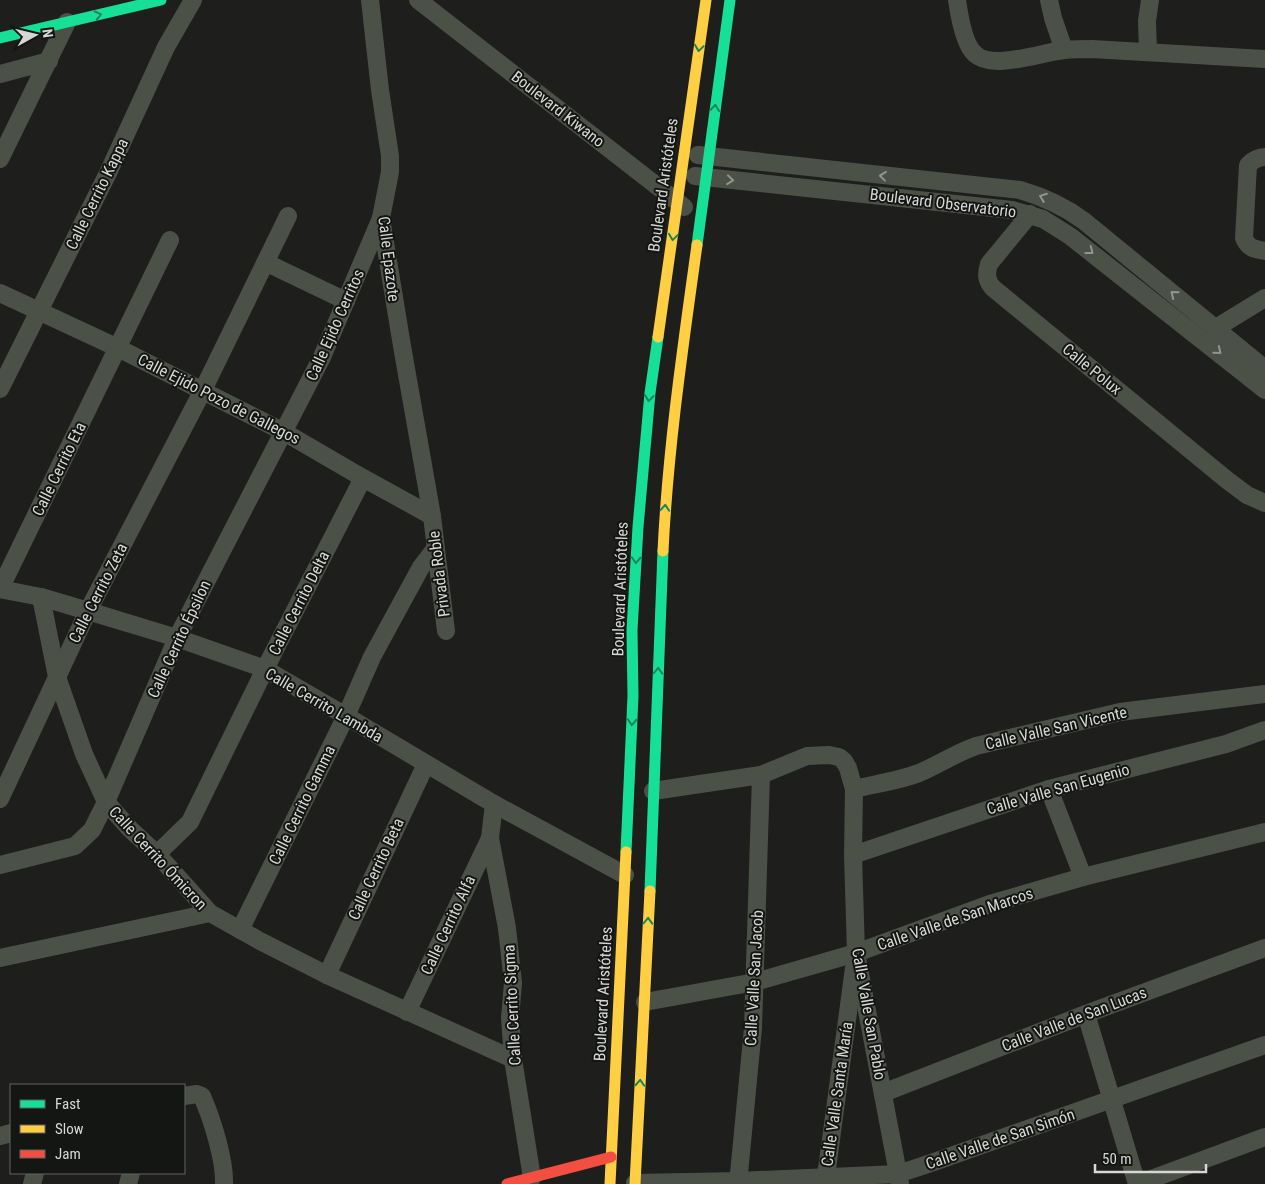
<svg xmlns="http://www.w3.org/2000/svg" width="1265" height="1184" viewBox="0 0 1265 1184" font-family="'Roboto Condensed',sans-serif">
	<style>
		.lines { fill: none; stroke-linecap: round; stroke-linejoin: round }
		.street { stroke: #4c5147; stroke-width: 18 }
		.fast { stroke: #16e098; stroke-width: 11 }
		.slow { stroke: #ffcf43; stroke-width: 11 }
		.jam { stroke: #f24e42; stroke-width: 11 }
		.oneway { stroke: #15855c }
		.oneway2 { stroke: #92948e }
		.labels { text-anchor: middle; dominant-baseline: central; stroke-width: 4; stroke-linejoin: round; paint-order: stroke }
		.street-label { font-size: 16px; fill: #d7d8d6; stroke: #141613 }
	</style>
	<rect width="100%" height="100%" fill="#1e1e1d"/>
	<g class="lines">
		<g class="street">
			<path d="M370,0l10,90 10,66v16l-9,46 21,128 30,170 14,115"/>
			<path d="M418,0l266,207"/>
			<path d="M957,0c2,14 7,45 18,54 17,17 67,-2 90,-4 9,-1 18,-1 27,-1l173,10"/>
			<path d="M1049,0l4,18 11,32"/>
			<path d="M1148,52l-1,-31 3,-21"/>
			<path d="M0,74l49,-13"/>
			<path d="M698,155l322,35c24,7 44,16 64,31l181,148"/>
			<path d="M1265,157c-7,0 -12,3 -17,8l-4,73c4,10 10,11 21,13"/>
			<path d="M0,159l67,-137"/>
			<path d="M695,176l317,34 31,9 27,17 195,154"/>
			<path d="M1030,214l-41,50c-3,10 -3,16 4,24l234,192 20,15 18,8"/>
			<path d="M267,263l79,38"/>
			<path d="M0,293l118,55 166,84 79,46 69,38"/>
			<path d="M1216,328l49,-30"/>
			<path d="M0,389l108,-216 58,-126 27,-47"/>
			<path d="M0,589l41,8 47,14 89,27 88,31 81,47 148,88 131,71"/>
			<path d="M0,589l170,-349"/>
			<path d="M41,597l16,80 27,77 22,48 24,27 27,25 53,59 50,28 67,34 186,84"/>
			<path d="M854,789c21,-5 44,-8 65,-16 19,-8 37,-20 57,-27l144,-34 145,-18"/>
			<path d="M1049,789l34,88"/>
			<path d="M653,791l108,-16 46,-19 22,-1 10,2 5,4 4,7 6,21 -1,66 3,98 44,231"/>
			<path d="M0,799l88,-188 115,-221 85,-174"/>
			<path d="M494,804l-4,34 17,90 6,55 -3,35 3,41 19,119"/>
			<path d="M157,854l33,-32 75,-153 98,-191"/>
			<path d="M853,855l196,-66 177,-45 39,-14"/>
			<path d="M0,865l75,-19 17,-16 14,-28 71,-164 145,-281 59,-139"/>
			<path d="M240,930l106,-214 26,-59 49,-90 14,-18"/>
			<path d="M0,958l210,-45"/>
			<path d="M327,975l99,-211"/>
			<path d="M645,1002l110,-20 101,-29 134,-49 93,-27 182,-45"/>
			<path d="M407,1012l83,-174"/>
			<path d="M1086,1014l51,170"/>
			<path d="M883,1093l203,-79 179,-66"/>
			<path d="M184,1096l13,-2 5,2c10,23 23,64 22,88"/>
			<path d="M0,1136l11,-3"/>
			<path d="M635,1183l103,-2 160,-7 36,-12 331,-117"/>
			<path d="M32,1184l3,-11"/>
			<path d="M128,1184l3,-11"/>
			<path d="M738,1184l15,-156 8,-253"/>
			<path d="M825,1184l29,-216"/>
			<path d="M1138,1184l127,-47"/>
		</g>
		<g class="fast">
			<path d="M0,38l161,-38"/>
			<path d="M697,245l33,-245"/>
			<path d="M626,852l7,-156 -1,-66 6,-103 12,-134 8,-56"/>
			<path d="M650,891l13,-340"/>
		</g>
		<g class="slow">
			<path d="M658,337l48,-337"/>
			<path d="M663,551c5,-103 20,-205 34,-306"/>
			<path d="M610,1184l16,-332"/>
			<path d="M635,1184l15,-293"/>
		</g>
		<path class="jam" d="M507,1184l104,-27"/>
	</g>
	<defs><path id="oneway-chevron" d="M-2-3.5L2.5 0L-2 3.5" fill="none" stroke-width="1.6" stroke-linecap="round" stroke-linejoin="round" transform="scale(1.25)"/></defs>
	<g class="oneway">
		<use href="#oneway-chevron" transform="translate(98 15) rotate(-13)"/>
		<use href="#oneway-chevron" transform="translate(699 48) rotate(98)"/>
		<use href="#oneway-chevron" transform="translate(715 108) rotate(-83)"/>
		<use href="#oneway-chevron" transform="translate(673 237) rotate(98)"/>
		<use href="#oneway-chevron" transform="translate(649 398) rotate(96)"/>
		<use href="#oneway-chevron" transform="translate(665 508) rotate(-86)"/>
		<use href="#oneway-chevron" transform="translate(636 560) rotate(93)"/>
		<use href="#oneway-chevron" transform="translate(658 671) rotate(-88)"/>
		<use href="#oneway-chevron" transform="translate(632 722) rotate(93)"/>
		<use href="#oneway-chevron" transform="translate(648 921) rotate(-88)"/>
		<use href="#oneway-chevron" transform="translate(640 1083) rotate(-87)"/>
	</g>
	<g class="oneway2">
		<use href="#oneway-chevron" transform="translate(883 176) rotate(-174)"/>
		<use href="#oneway-chevron" transform="translate(730 180) rotate(6)"/>
		<use href="#oneway-chevron" transform="translate(1043 197) rotate(-159)"/>
		<use href="#oneway-chevron" transform="translate(1090 251) rotate(38)"/>
		<use href="#oneway-chevron" transform="translate(1174 294) rotate(-141)"/>
		<use href="#oneway-chevron" transform="translate(1218 351) rotate(39)"/>
	</g>
	<g class="labels">
		<g class="street-label">
			<text transform="translate(558 109) rotate(38)">Boulevard Kiwano</text>
			<text transform="translate(663 185) rotate(-82)">Boulevard Aristóteles</text>
			<text transform="translate(97 194) rotate(-64)">Calle Cerrito Kappa</text>
			<text transform="translate(943 203) rotate(7)">Boulevard Observatorio</text>
			<text transform="translate(389 259) rotate(83)">Calle Epazote</text>
			<text transform="translate(335 325) rotate(-66)">Calle Ejido Cerritos</text>
			<text transform="translate(1092 369) rotate(39)">Calle Polux</text>
			<text transform="translate(219 399) rotate(27)">Calle Ejido Pozo de Gallegos</text>
			<text transform="translate(59 469) rotate(-64)">Calle Cerrito Eta</text>
			<text transform="translate(439 574) rotate(-97)">Privada Roble</text>
			<text transform="translate(620 589) rotate(-88)">Boulevard Aristóteles</text>
			<text transform="translate(98 593) rotate(-63)">Calle Cerrito Zeta</text>
			<text transform="translate(299 603) rotate(-63)">Calle Cerrito Delta</text>
			<text transform="translate(179 639) rotate(-65)">Calle Cerrito Épsilon</text>
			<text transform="translate(324 705) rotate(30)">Calle Cerrito Lambda</text>
			<text transform="translate(1056 728) rotate(-13)">Calle Valle San Vicente</text>
			<text transform="translate(1058 789) rotate(-16)">Calle Valle San Eugenio</text>
			<text transform="translate(302 805) rotate(-64)">Calle Cerrito Gamma</text>
			<text transform="translate(158 858) rotate(47)">Calle Cerrito Ómicron</text>
			<text transform="translate(376 869) rotate(-65)">Calle Cerrito Beta</text>
			<text transform="translate(955 919) rotate(-19)">Calle Valle de San Marcos</text>
			<text transform="translate(448 925) rotate(-65)">Calle Cerrito Alfa</text>
			<text transform="translate(754 978) rotate(-87)">Calle Valle San Jacob</text>
			<text transform="translate(603 994) rotate(-87)">Boulevard Aristóteles</text>
			<text transform="translate(512 1005) rotate(-93)">Calle Cerrito Sigma</text>
			<text transform="translate(869 1014) rotate(80)">Calle Valle San Pablo</text>
			<text transform="translate(1074 1019) rotate(-21)">Calle Valle de San Lucas</text>
			<text transform="translate(837 1094) rotate(-82)">Calle Valle Santa María</text>
			<text transform="translate(1000 1139) rotate(-19)">Calle Valle de San Simón</text>
		</g>
	</g>
	<rect x="10" y="1084" width="175" height="90" fill="#141613" stroke="#626461"/>
	<rect x="20" y="1100" width="25" height="8" fill="#16e098" stroke="#626461"/>
	<text x="55" y="1109" font-size="15" fill="#d7d8d6">Fast</text>
	<rect x="20" y="1125" width="25" height="8" fill="#ffcf43" stroke="#626461"/>
	<text x="55" y="1134" font-size="15" fill="#d7d8d6">Slow</text>
	<rect x="20" y="1150" width="25" height="8" fill="#f24e42" stroke="#626461"/>
	<text x="55" y="1159" font-size="15" fill="#d7d8d6">Jam</text>
	<g transform="translate(35 35) rotate(82)" stroke="#141613" stroke-width="4" paint-order="stroke">
	<path d="M0-4L9 19L0 12L-9 19Z" fill="#d7d8d6"/>
	<text y="-8" font-size="14" font-weight="bold" text-anchor="middle" fill="#d7d8d6">N</text>
	</g>
	<path d="M1095 1164v8h111v-8" fill="none" stroke="#d7d8d6" stroke-width="2.5"/>
	<text x="1102" y="1164" font-size="15" fill="#d7d8d6" stroke="#141613" stroke-width="4" paint-order="stroke">50 m</text>
</svg>
